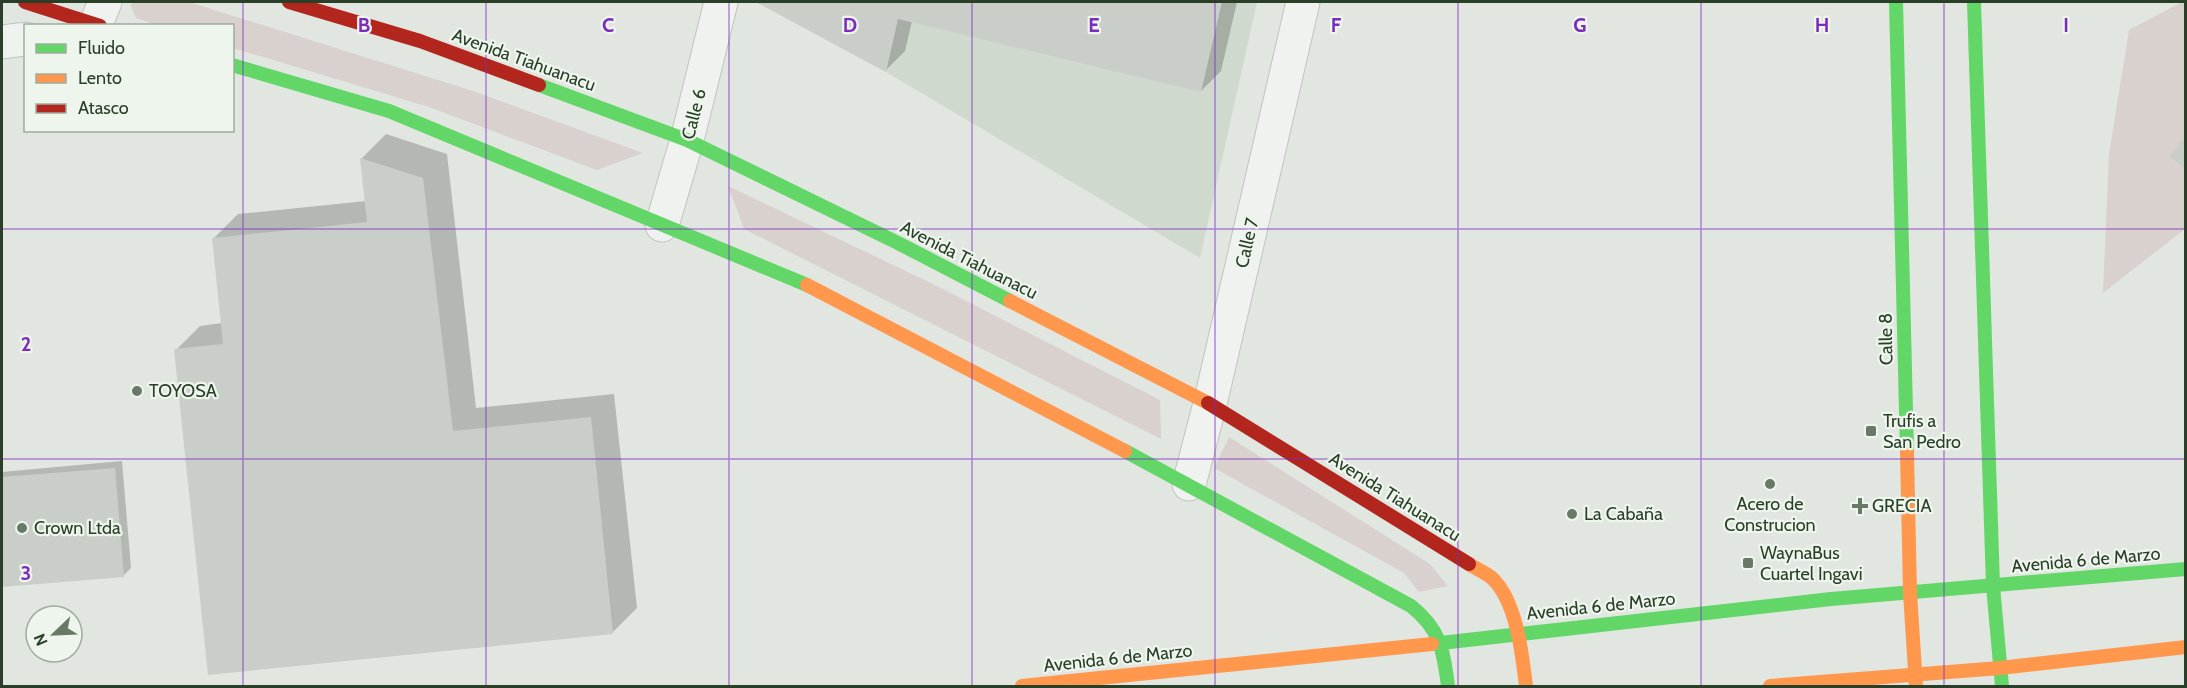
<svg xmlns="http://www.w3.org/2000/svg" width="2187" height="688" viewBox="0 0 2187 688" font-family="Cabin,sans-serif">
	<style>
		.built { fill: #cfd9ce }
		.green { fill: #d9d1ce }
		.shadow { fill: #0003 }
		.building { fill: #c9cec8 }
		.lines { fill: none; stroke-linecap: round; stroke-linejoin: round }
		.street-casing { stroke: #bfc4be; stroke-width: 35 }
		.street { stroke: #f0f2f0; stroke-width: 33 }
		.fast { stroke: #63d668; stroke-width: 14 }
		.slow { stroke: #ff974d; stroke-width: 14 }
		.jam { stroke: #b3261e; stroke-width: 14 }
		.grid { fill: none; stroke: #7b2cbf; stroke-width: 1.5; stroke-opacity: 0.55 }
		.poi-dot { fill: #697968; stroke: #eef5ed; stroke-width: 2 }
		.labels { text-anchor: middle; dominant-baseline: central; stroke-width: 4.5; stroke-linejoin: round; paint-order: stroke }
		.street-label { font-size: 18px; fill: #293f27; stroke: #eef5ed }
		.poi-label { font-size: 18px; fill: #293f27; stroke: #eef5ed; text-anchor: start }
		.grid-label { font-size: 20px; text-anchor: middle; font-weight: bold; fill: #7b2cbf; stroke: #eef5ed; stroke-width: 4.5; stroke-linejoin: round; paint-order: stroke }
	</style>
	<rect width="100%" height="100%" fill="#e1e6e0"/>
	<path class="built" d="M756,2h501l-57,256 -314,-186z"/>
	<g class="green">
		<path d="M132,2h57l284,89 170,62 -46,17 -168,-63 -196,-59 -1,-22 -75,-1 -21,-7 -5,-12z"/>
		<path d="M2182,2h3v227l-82,64 6,-139 20,-124z"/>
		<path d="M728,186l209,100 223,114 1,39 -417,-210z"/>
		<path d="M1229,437l201,127 18,22 -29,6 -15,-19 -190,-105z"/>
	</g>
	<g class="shadow">
		<path d="M759,2h478l-16,69 -20,20 -289,-70 -7,30 -19,19z"/>
		<path d="M386,134l61,20 29,254 138,-14 23,214 -25,25 -436,-283 24,-24 22,-3 -8,-85 24,-24 128,-13 -4,-43z"/>
		<path d="M122,461l9,107 -7,7 -122,11v-114z"/>
	</g>
	<g class="building">
		<path d="M756,2h466l-21,90 -303,-73 -12,53z"/>
		<path d="M2186,136v33l-17,-13z"/>
		<path d="M360,158l63,20 30,253 138,-14 22,217 -405,41 -34,-326 49,-5 -11,-106 155,-16z"/>
		<path d="M115,468l9,109 -122,10v-110z"/>
	</g>
	<g class="lines">
		<defs>
			<g id="street">
				<path d="M95,26l10,-24"/>
				<path d="M2,42l24,-3"/>
				<path d="M662,225l25,-85 34,-138"/>
				<path d="M1189,484l21,-80 93,-402"/>
			</g>
		</defs>
		<use href="#street" class="street-casing"/>
		<use href="#street" class="street"/>
		<g class="fast">
			<path d="M1896,2l11,450"/>
			<path d="M1974,2l19,584 9,100"/>
			<path d="M232,65l157,46 418,174"/>
			<path d="M539,85l148,55 211,103 112,58"/>
			<path d="M1125,451l286,155c30,24 32,44 37,80"/>
			<path d="M1432,644l399,-45 355,-30"/>
		</g>
		<g class="slow">
			<path d="M807,285l318,166"/>
			<path d="M1010,301l198,102"/>
			<path d="M1907,452l3,141 6,93"/>
			<path d="M1469,564c7,5 18,9 24,15 24,24 29,75 33,107"/>
			<path d="M1022,686l410,-42"/>
			<path d="M1770,686l230,-18 186,-21"/>
		</g>
		<g class="jam">
			<path d="M25,2l75,24"/>
			<path d="M289,2l131,39 119,44"/>
			<path d="M1208,403l261,161"/>
		</g>
	</g>
	<path class="grid" d="M243,2v684M486,2v684M729,2v684M972,2v684M1215,2v684M1458,2v684M1701,2v684M1944,2v684M2,229h2184M2,459h2184"/>
	<g class="poi-dot">
		<circle cx="137" cy="391" r="6"/>
		<rect x="1865" y="425" width="12" height="12" rx="3"/>
		<circle cx="1770" cy="484" r="6"/>
		<path d="M1857 497h6v6h6v6h-6v6h-6v-6h-6v-6h6z"/>
		<circle cx="1572" cy="514" r="6"/>
		<circle cx="22" cy="528" r="6"/>
		<rect x="1742" y="557" width="12" height="12" rx="3"/>
	</g>
	<g class="labels">
		<g class="street-label">
			<text transform="translate(524 60) rotate(20)">Avenida Tiahuanacu</text>
			<text transform="translate(694 114) rotate(-76)">Calle 6</text>
			<text transform="translate(1247 243) rotate(-77)">Calle 7</text>
			<text transform="translate(969 260) rotate(27)">Avenida Tiahuanacu</text>
			<text transform="translate(1886 339) rotate(-91)">Calle 8</text>
			<text transform="translate(1395 497) rotate(32)">Avenida Tiahuanacu</text>
			<text transform="translate(2086 560) rotate(-5)">Avenida 6 de Marzo</text>
			<text transform="translate(1601 606) rotate(-6)">Avenida 6 de Marzo</text>
			<text transform="translate(1118 658) rotate(-6)">Avenida 6 de Marzo</text>
		</g>
		<g class="poi-label">
			<text x="149" y="391">TOYOSA</text>
			<text x="1883" y="421">Trufis a<tspan x="1883" dy="21">San Pedro</tspan></text>
			<text x="1770" y="504" text-anchor="middle">Acero de<tspan x="1770" dy="21">Construcion</tspan></text>
			<text x="1872" y="506">GRECIA</text>
			<text x="1584" y="514">La Cabaña</text>
			<text x="34" y="528">Crown Ltda</text>
			<text x="1760" y="553">WaynaBus<tspan x="1760" dy="21">Cuartel Ingavi</tspan></text>
		</g>
	</g>
	<g class="grid-label">
		<text x="364" y="32">B</text>
		<text x="608" y="32">C</text>
		<text x="850" y="32">D</text>
		<text x="1094" y="32">E</text>
		<text x="1336" y="32">F</text>
		<text x="1580" y="32">G</text>
		<text x="1822" y="32">H</text>
		<text x="2066" y="32">I</text>
		<text x="26" y="351">2</text>
		<text x="26" y="580">3</text>
	</g>
	<rect width="2187" height="688" fill="none" stroke="#293f27" stroke-width="6"/>
	<rect x="24" y="24" width="210" height="108" fill="#eef5ed" stroke="#9fac9e" stroke-width="1.5"/>
	<rect x="36" y="44" width="30" height="9" fill="#63d668" stroke="#9fac9e" stroke-width="1.5"/>
	<text x="78" y="54" font-size="18" fill="#293f27">Fluido</text>
	<rect x="36" y="74" width="30" height="9" fill="#ff974d" stroke="#9fac9e" stroke-width="1.5"/>
	<text x="78" y="84" font-size="18" fill="#293f27">Lento</text>
	<rect x="36" y="104" width="30" height="9" fill="#b3261e" stroke="#9fac9e" stroke-width="1.5"/>
	<text x="78" y="114" font-size="18" fill="#293f27">Atasco</text>
	<g transform="translate(54 634) rotate(247)"><circle r="28" fill="#eef5ed" stroke="#9fac9e" stroke-width="1.5"/>
	<path d="M0-4.5L10 22L0 15L-10 22Z" fill="#697968"/>
	<text y="-9" font-size="16" font-weight="bold" text-anchor="middle" fill="#293f27">N</text>
	</g>
</svg>
